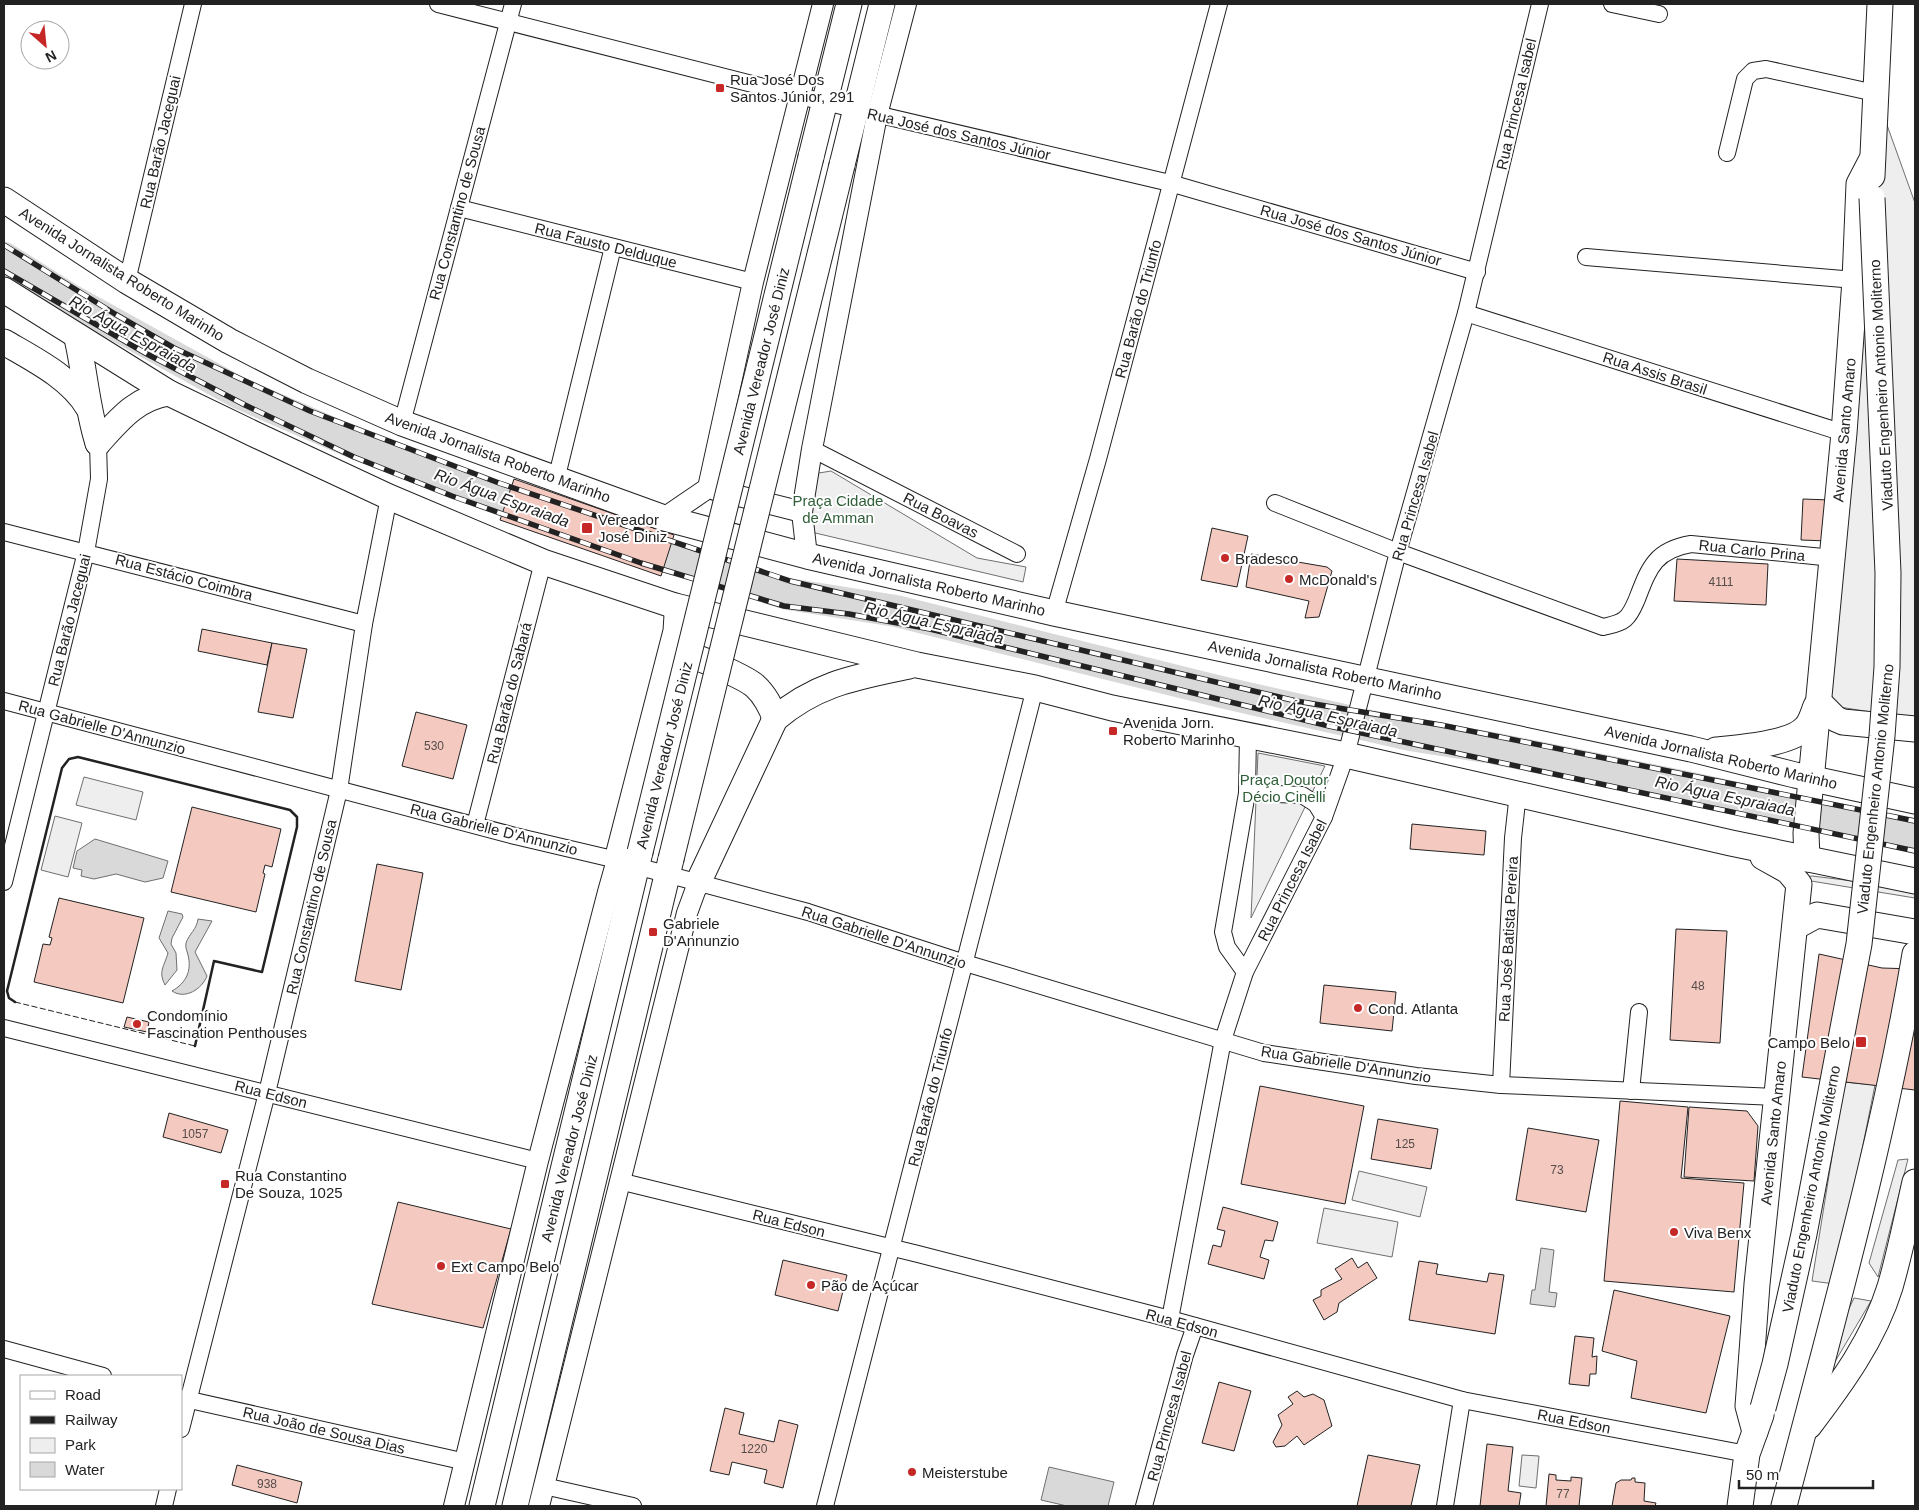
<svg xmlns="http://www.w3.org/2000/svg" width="1919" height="1510" viewBox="0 0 1919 1510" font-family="Arial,sans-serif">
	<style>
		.green { fill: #eee; stroke: #6f6f6f }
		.water { fill: #d9d9d9; stroke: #6f6f6f }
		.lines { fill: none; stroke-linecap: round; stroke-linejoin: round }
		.river { stroke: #d9d9d9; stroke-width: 32 }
		.building { fill: #f3c9c0; stroke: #222 }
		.minor-casing { stroke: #222; stroke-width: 18 }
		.tertiary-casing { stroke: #222; stroke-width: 22 }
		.primary-casing { stroke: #222; stroke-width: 27 }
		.minor { stroke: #fff; stroke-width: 16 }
		.tertiary { stroke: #fff; stroke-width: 20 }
		.primary { stroke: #fff; stroke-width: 25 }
		.rail-casing { stroke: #222; stroke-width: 5.5 }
		.rail { stroke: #fff; stroke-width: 4; stroke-dasharray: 11; stroke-linecap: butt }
		.primary-bridge-casing { stroke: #222; stroke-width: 27; stroke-linecap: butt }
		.primary-bridge { stroke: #fff; stroke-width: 25 }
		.fence { stroke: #222; stroke-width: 1; stroke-dasharray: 6 2.5; stroke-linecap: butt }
		.wall { stroke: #222; stroke-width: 2.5 }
		.poi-dot { fill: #c62828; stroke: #fff; stroke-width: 2 }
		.labels { text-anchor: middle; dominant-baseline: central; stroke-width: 4; stroke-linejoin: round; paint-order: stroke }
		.number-label { font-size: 12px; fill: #564c4a }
		.poi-label { font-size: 15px; fill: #222; stroke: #fff; text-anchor: start }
		.street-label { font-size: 15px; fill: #222; stroke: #fff }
		.park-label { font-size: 15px; fill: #2f5e38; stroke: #fff }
		.water-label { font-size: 16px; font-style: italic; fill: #222; stroke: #fff }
	</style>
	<rect width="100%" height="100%" fill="#fff"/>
	<g class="green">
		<path d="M1887,125l28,78v516l-82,-13 -4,-4 41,-549z"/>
		<path d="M831,471l146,87 49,9 -3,15 -212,-50 2,-58z"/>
		<path d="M1258,753l67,13 -74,152z"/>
		<path d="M84,777l59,15 -7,28 -60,-15z"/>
		<path d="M55,816l27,7 -14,54 -27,-7z"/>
		<path d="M1812,876l74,9 29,6v7l-110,-18 1,-3z"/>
		<path d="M1844,1082l31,3 -40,199 -23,-3z"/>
		<path d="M1908,1159l-30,118 -9,-14 29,-103z"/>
		<path d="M1359,1171l68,16 -7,30 -68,-17z"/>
		<path d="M1324,1208l74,14 -6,35 -75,-14z"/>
		<path d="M1854,1298l17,3 -38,64 -12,3z"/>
		<path d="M1522,1455l17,1 -3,32 -17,-2z"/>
	</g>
	<g class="water">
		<path d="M95,839l73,22 -5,17 -18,4 -29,-8 -22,5 -13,-3 1,-6 -9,-2 4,-17z"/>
		<path d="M168,911l14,3 1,3 -11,21 -1,6 5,9 1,17 -12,15c-7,-14 -1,-18 3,-32l-9,-15z"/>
		<path d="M198,919l14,2 -17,31 12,24c-5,13 -22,24 -35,15 14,-8 20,-20 16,-36 -1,-4 -3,-8 -2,-12 3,-9 11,-14 12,-24z"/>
		<path d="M1541,1248l13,2 -5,42 8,1 -2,14 -25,-3 2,-14h3z"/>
		<path d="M1049,1467l65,15 -6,24h-41l-26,-6z"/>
	</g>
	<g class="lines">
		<g class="river">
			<path d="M4,258l67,42 168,93 120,52 188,71"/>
			<path d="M626,544l162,50 108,17 325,81 189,43 82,13 199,40 224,49"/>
		</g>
	</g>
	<g class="building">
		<path d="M514,479l160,56 -13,41 -161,-56z"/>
		<path d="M1803,499l27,1 -2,41 -27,-1z"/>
		<path d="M1212,528l36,8 -11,51 -36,-7z"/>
		<path d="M1251,554l76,13 5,4 -13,46 -14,1 4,-17 -63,-14z"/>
		<path d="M1677,559l91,5 -2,41 -92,-4z"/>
		<path d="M202,629l70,14 -5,22 -69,-14z"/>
		<path d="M272,643l35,6 -14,69 -35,-6z"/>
		<path d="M416,712l51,13 -14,54 -51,-13z"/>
		<path d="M192,807l89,22 -9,38 -7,-2 -2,8 2,1 -9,38 -85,-20z"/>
		<path d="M1412,824l74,7 -2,24 -74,-6z"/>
		<path d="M377,864l46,9 -22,117 -46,-9z"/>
		<path d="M59,898l85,20 -21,85 -89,-21 9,-38 7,1 2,-7 -3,-1z"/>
		<path d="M1676,929l51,2 -7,112 -50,-3z"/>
		<path d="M1819,954l63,14 33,1v121l-113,-13z"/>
		<path d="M1324,985l72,7 -4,39 -72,-8z"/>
		<path d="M127,1017l22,5 -2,10 -23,-5z"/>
		<path d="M1260,1086l104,20 -19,98 -104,-20z"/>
		<path d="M1620,1101l68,6 -7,71 63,5 -10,109 -130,-11z"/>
		<path d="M1689,1107l58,4 11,15 -4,55 -70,-4z"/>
		<path d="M169,1113l59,17 -7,23 -58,-16z"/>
		<path d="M1378,1119l60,10 -7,40 -60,-10z"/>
		<path d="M1528,1128l71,12 -13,72 -70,-12z"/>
		<path d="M398,1202l113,27 -28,99 -111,-24z"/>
		<path d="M1223,1207l55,15 -5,19 -8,-1 -5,17 9,3 -5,19 -56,-15 5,-19 8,2 4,-16 -8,-2z"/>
		<path d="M1352,1258l6,10 9,-6 10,16 -38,25 -2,9 -13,8 -11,-20 8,-4v-6l21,-11 -7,-10z"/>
		<path d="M783,1260l64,15 -9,36 -63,-16z"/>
		<path d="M1419,1261l19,3 -2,10 51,8 2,-9 15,2 -9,59 -86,-14z"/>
		<path d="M1614,1290l116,26 -24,97 -75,-15 6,-37 -35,-10z"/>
		<path d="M1575,1336l19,2 -2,19 5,-1 -1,18h-6l-1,12 -20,-2z"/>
		<path d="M1219,1382l32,9 -17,60 -32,-8z"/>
		<path d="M1297,1391l7,6 9,-3 11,6 8,26 -28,19 -7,-9 -12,10 -9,1 -3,-5 9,-17 -4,-10 15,-11 -5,-7z"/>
		<path d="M725,1408l19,5 -5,21 35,8 5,-22 19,5 -15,63 -19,-5 3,-13 -35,-8 -3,13 -19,-4z"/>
		<path d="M1487,1444l26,3 -5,44 13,2 -2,13h-39z"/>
		<path d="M1368,1455l52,10 -9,41h-54z"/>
		<path d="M237,1465l65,17 -5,21 -65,-18z"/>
		<path d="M1549,1474l7,1v5l15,1v-4l11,1 -3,28h-33z"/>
		<path d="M1632,1478h3v4l10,1 -1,18 12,2 -1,3h-43l4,-23 5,-3h10z"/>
	</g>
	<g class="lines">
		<defs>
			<g id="minor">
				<path d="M438,4l361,92 371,87 307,89"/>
				<path d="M1612,4l47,10"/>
				<path d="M1727,153l18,-74 8,-8 13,-2 109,24"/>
				<path d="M459,208l294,74"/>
				<path d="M1586,257l269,23"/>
				<path d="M127,281l66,-277"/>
				<path d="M1466,313l378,120"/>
				<path d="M402,423l111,-419"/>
				<path d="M812,449l205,105"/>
				<path d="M556,480l57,-233"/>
				<path d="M1275,503l123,49 205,75c8,-2 16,-3 22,-8 6,-5 9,-13 12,-20 12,-31 18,-49 54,-55l142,14"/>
				<path d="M4,532l360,92"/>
				<path d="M1054,613l44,-154 121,-455"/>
				<path d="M4,701l511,135 102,24"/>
				<path d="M1247,793l55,2 14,9 8,13"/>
				<path d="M475,825l68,-263"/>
				<path d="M636,866l172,46 157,51 299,90 152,23 85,9 275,12"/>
				<path d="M4,882l82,-330 13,-73 -1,-36"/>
				<path d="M1245,972l-18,-25 -4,-15 24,-139 1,-58"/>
				<path d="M4,1028l534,133"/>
				<path d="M1501,1085l12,-247 5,-45"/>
				<path d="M1631,1091l8,-79"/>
				<path d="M619,1181l299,73 252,65 292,81 285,54"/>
				<path d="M1170,1319l53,-279 22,-68 79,-155 22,-62 52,-203 68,-239 74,-309"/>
				<path d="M4,1349l99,27"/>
				<path d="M181,1398l285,64"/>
				<path d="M181,1429l86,-336 72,-303 25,-166 25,-127"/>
				<path d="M544,1486l89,20"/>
				<path d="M164,1506l4,-17"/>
				<path d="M825,1506l210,-818"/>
				<path d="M1144,1506l41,-151 10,-29"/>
				<path d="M1445,1506l17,-106"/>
			</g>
			<g id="tertiary">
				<path d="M715,490l87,22"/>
				<path d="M664,518l44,-30 45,-206 70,-278"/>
				<path d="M807,556l-5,-44 10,-63 65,-334 29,-111"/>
				<path d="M454,1506l84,-345 70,-269 9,-32 15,4"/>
				<path d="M539,1506l148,-593 11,-30"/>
			</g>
			<g id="primary">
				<path d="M811,157l38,-153"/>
				<path d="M842,165l40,-161"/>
				<path d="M1872,176l8,-172"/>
				<path d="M4,200l123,81 102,60 78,40 95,42 262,95 143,38 247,57 637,136 104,26 120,26"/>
				<path d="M4,290l165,103 87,42 133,62 154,65 132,44 242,59 118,23 77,20 234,47 385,88 184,38"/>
				<path d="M77,338c8,35 10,71 21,105"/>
				<path d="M4,342c29,17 66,35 84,65"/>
				<path d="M98,443c21,-23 38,-45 71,-50"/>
				<path d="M669,661c3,-4 7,-7 13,-7 12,0 64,24 73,32 9,8 17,22 20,33"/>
				<path d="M1819,702l17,17 7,3 72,7"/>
				<path d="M1716,750c22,-2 76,-6 90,-23 5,-5 7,-14 10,-21"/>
				<path d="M1807,859l-1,-26 38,-400 11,-153 4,-96 12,-23"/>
				<path d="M617,860l59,-229 1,-16 -2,-9"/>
				<path d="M698,883l77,-164c42,-36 82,-42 134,-53"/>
				<path d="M1795,927l22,-12 98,17"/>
				<path d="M1809,1426c32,-42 65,-87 81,-139 10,-34 17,-70 25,-105"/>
				<path d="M1755,1432l-7,-26 9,-122 42,-400 -11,-13 -25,-14"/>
				<path d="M482,1506l158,-654"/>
				<path d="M515,1506l156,-647"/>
				<path d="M1740,1506l7,-52 14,-39"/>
				<path d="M1784,1506c47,-181 100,-367 131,-552"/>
			</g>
		</defs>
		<use href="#minor" class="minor-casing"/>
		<use href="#tertiary" class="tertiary-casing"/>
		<use href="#primary" class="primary-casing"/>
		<use href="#minor" class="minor"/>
		<use href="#tertiary" class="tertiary"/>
		<use href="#primary" class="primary"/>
		<defs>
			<g id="rail">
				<path d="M4,245l111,69 59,34 136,63 189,72 291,98 506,120 145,24 474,96"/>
				<path d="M4,271l143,83 98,51 109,52 98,39 189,67 143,43 65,8 81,15 399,97 586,125"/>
			</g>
		</defs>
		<use href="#rail" class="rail-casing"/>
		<use href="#rail" class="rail"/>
		<defs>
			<g id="primary-bridge">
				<path d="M640,852l171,-695"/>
				<path d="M671,859l171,-694"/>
				<path d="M1763,1408l12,-44 29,-130 55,-290 23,-208 5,-69 1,-94 -16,-375"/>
			</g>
		</defs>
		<use href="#primary-bridge" class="primary-bridge-casing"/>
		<use href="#primary-bridge" class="primary-bridge"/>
		<path class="fence" d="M15,1002l180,44"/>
		<path class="wall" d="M15,1002l-6,-4 -2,-7 55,-223 7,-9 9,-2 212,53 7,7v10l-35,145 -48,-11 -19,85"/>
	</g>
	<g class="poi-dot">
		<rect x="715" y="83" width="10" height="10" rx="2.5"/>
		<rect x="581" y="522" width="12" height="12" rx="2.5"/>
		<circle cx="1225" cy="558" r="5"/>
		<circle cx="1289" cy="579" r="5"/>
		<rect x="1108" y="726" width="10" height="10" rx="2.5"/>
		<rect x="648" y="927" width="10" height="10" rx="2.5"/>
		<circle cx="1358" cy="1008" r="5"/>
		<circle cx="137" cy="1024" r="5"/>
		<rect x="1855" y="1036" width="12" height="12" rx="2.5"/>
		<rect x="220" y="1179" width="10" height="10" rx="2.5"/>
		<circle cx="1674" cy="1232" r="5"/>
		<circle cx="441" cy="1266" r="5"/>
		<circle cx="811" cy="1285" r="5"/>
		<circle cx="912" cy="1472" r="5"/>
	</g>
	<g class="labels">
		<g class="number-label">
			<text x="1721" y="582">4111</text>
			<text x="434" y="746">530</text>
			<text x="1698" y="986">48</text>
			<text x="195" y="1134">1057</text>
			<text x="1405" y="1144">125</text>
			<text x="1557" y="1170">73</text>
			<text x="754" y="1449">1220</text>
			<text x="267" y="1484">938</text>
			<text x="1563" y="1494">77</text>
		</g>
		<g class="poi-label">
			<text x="730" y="79">Rua José Dos<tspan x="730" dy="17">Santos Júnior, 291</tspan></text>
			<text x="598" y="519">Vereador<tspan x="598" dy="17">José Diniz</tspan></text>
			<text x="1235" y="558">Bradesco</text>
			<text x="1299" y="579">McDonald's</text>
			<text x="1123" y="722">Avenida Jorn.<tspan x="1123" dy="17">Roberto Marinho</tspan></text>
			<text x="663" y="923">Gabriele<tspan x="663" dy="17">D'Annunzio</tspan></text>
			<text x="1368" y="1008">Cond. Atlanta</text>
			<text x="147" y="1015">Condomínio<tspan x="147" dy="17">Fascination Penthouses</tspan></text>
			<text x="1850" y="1042" text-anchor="end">Campo Belo</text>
			<text x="235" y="1175">Rua Constantino<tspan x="235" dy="17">De Souza, 1025</tspan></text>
			<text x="1684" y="1232">Viva Benx</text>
			<text x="451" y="1266">Ext Campo Belo</text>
			<text x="821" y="1285">Pão de Açúcar</text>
			<text x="922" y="1472">Meisterstube</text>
		</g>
		<g class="street-label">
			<text transform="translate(1516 104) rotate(-77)">Rua Princesa Isabel</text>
			<text transform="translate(959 134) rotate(13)">Rua José dos Santos Júnior</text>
			<text transform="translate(160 142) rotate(-77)">Rua Barão Jaceguai</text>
			<text transform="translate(457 213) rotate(-75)">Rua Constantino de Sousa</text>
			<text transform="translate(1351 235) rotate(16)">Rua José dos Santos Júnior</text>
			<text transform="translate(606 245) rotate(14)">Rua Fausto Delduque</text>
			<text transform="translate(122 274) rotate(32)">Avenida Jornalista Roberto Marinho</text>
			<text transform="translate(1138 309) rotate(-75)">Rua Barão do Triunfo</text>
			<text transform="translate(761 361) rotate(-76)">Avenida Vereador José Diniz</text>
			<text transform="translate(1655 373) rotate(18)">Rua Assis Brasil</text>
			<text transform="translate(1881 385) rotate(-93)">Viaduto Engenheiro Antonio Moliterno</text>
			<text transform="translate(1844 430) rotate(-85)">Avenida Santo Amaro</text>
			<text transform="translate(498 457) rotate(20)">Avenida Jornalista Roberto Marinho</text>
			<text transform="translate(1415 496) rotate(-74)">Rua Princesa Isabel</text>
			<text transform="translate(941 515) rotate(27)">Rua Boavas</text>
			<text transform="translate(1752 550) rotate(6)">Rua Carlo Prina</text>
			<text transform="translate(184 577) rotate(15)">Rua Estácio Coimbra</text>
			<text transform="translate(929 584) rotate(13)">Avenida Jornalista Roberto Marinho</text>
			<text transform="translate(69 620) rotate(-76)">Rua Barão Jaceguai</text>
			<text transform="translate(1325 670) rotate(12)">Avenida Jornalista Roberto Marinho</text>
			<text transform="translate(509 693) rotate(-76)">Rua Barão do Sabará</text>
			<text transform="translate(102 727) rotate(15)">Rua Gabrielle D'Annunzio</text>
			<text transform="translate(664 755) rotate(-76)">Avenida Vereador José Diniz</text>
			<text transform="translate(1721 757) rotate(13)">Avenida Jornalista Roberto Marinho</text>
			<text transform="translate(1875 789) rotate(-84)">Viaduto Engenheiro Antonio Moliterno</text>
			<text transform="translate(494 829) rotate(14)">Rua Gabrielle D'Annunzio</text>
			<text transform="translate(1292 880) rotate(-63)">Rua Princesa Isabel</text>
			<text transform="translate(311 907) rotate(-77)">Rua Constantino de Sousa</text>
			<text transform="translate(884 937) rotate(18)">Rua Gabrielle D'Annunzio</text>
			<text transform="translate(1508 939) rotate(-87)">Rua José Batista Pereira</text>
			<text transform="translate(1346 1064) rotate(9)">Rua Gabrielle D'Annunzio</text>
			<text transform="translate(271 1094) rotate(14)">Rua Edson</text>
			<text transform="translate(930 1097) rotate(-76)">Rua Barão do Triunfo</text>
			<text transform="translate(1773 1133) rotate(-84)">Avenida Santo Amaro</text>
			<text transform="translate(569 1148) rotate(-76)">Avenida Vereador José Diniz</text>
			<text transform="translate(1811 1189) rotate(-79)">Viaduto Engenheiro Antonio Moliterno</text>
			<text transform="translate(789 1223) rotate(14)">Rua Edson</text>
			<text transform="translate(1182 1323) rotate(15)">Rua Edson</text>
			<text transform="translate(1169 1416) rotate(-75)">Rua Princesa Isabel</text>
			<text transform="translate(1574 1421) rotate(11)">Rua Edson</text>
			<text transform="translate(324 1430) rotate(13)">Rua João de Sousa Dias</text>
		</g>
		<g class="park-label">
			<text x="838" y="500">Praça Cidade<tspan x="838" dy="17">de Amman</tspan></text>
			<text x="1284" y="779">Praça Doutor<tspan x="1284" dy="17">Décio Cinelli</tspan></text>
		</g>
		<g class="water-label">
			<text transform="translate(133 334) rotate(29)">Rio Água Espraiada</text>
			<text transform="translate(502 498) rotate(20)">Rio Água Espraiada</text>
			<text transform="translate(934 623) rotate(13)">Rio Água Espraiada</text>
			<text transform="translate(1328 716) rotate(13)">Rio Água Espraiada</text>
			<text transform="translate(1725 796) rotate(12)">Rio Água Espraiada</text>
		</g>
	</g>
	<rect width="1919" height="1510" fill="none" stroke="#222222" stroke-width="10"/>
	<rect x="20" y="1375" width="162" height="115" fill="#ffffff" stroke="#a7a7a7"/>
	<rect x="30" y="1391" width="25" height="8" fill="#ffffff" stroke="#a7a7a7"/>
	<text x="65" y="1400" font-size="15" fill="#222222">Road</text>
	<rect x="30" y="1416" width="25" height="8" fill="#222222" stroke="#a7a7a7"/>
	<text x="65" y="1425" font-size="15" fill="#222222">Railway</text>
	<rect x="30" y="1438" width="25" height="15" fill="#eeeeee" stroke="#a7a7a7"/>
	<text x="65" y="1450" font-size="15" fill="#222222">Park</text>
	<rect x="30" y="1462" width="25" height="15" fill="#d9d9d9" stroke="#a7a7a7"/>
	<text x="65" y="1475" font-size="15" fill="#222222">Water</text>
	<g transform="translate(45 45) rotate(153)"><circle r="24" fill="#ffffff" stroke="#a7a7a7"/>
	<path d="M0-4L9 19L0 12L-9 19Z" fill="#c62828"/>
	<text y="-8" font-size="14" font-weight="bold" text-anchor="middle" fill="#222222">N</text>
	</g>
	<path d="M1739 1480v8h134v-8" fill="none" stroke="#222222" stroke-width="2.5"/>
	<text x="1746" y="1480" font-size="15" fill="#222222" stroke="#ffffff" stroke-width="4" paint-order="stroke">50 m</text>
</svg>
